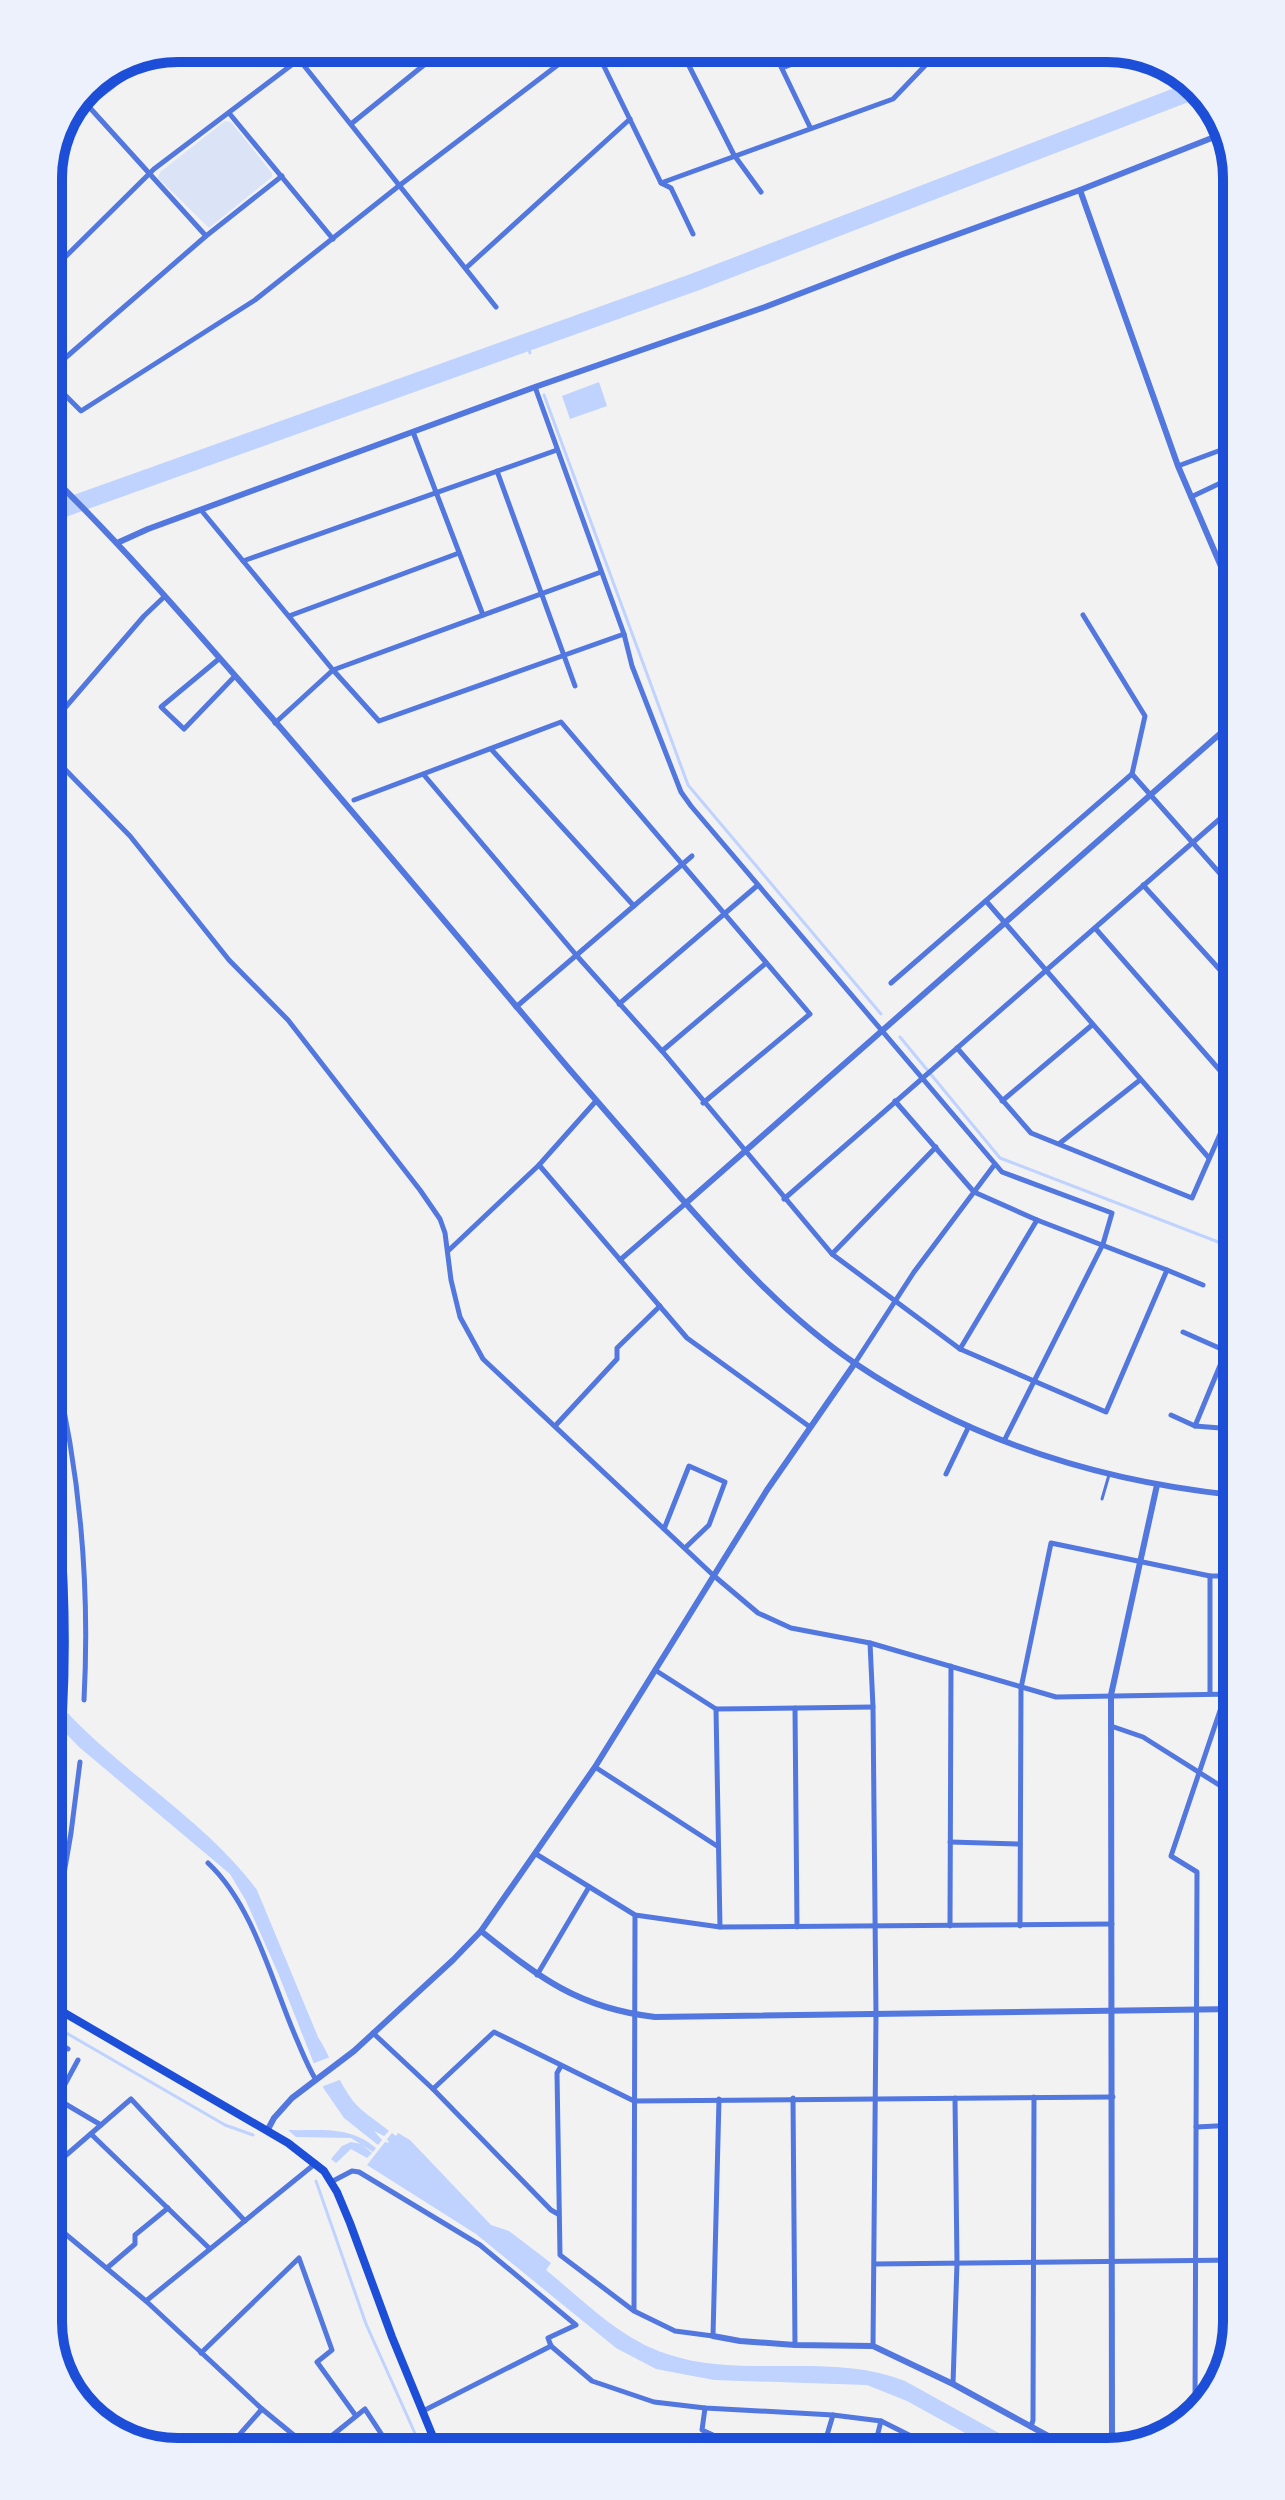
<svg xmlns="http://www.w3.org/2000/svg" width="1285" height="2500" viewBox="0 0 1285 2500" font-family="Mulish,sans-serif">
	<style>
		.green { fill: #dbe4f7 }
		.water { fill: #bfd3fe }
		.pier { fill: #f2f2f2 }
		.lines { fill: none; stroke-linecap: round; stroke-linejoin: round }
		.stream { stroke: #bfd3fe; stroke-width: 3 }
		.river { stroke: #bfd3fe; stroke-width: 18 }
		.service { stroke: #5277de; stroke-width: 3 }
		.minor { stroke: #5277de; stroke-width: 5 }
		.tertiary { stroke: #5277de; stroke-width: 6 }
		.primary { stroke: #1d4ed8; stroke-width: 8 }
		.motorway { stroke: #1d4ed8; stroke-width: 10 }
		.rim { fill: none; stroke: #1d4ed8; stroke-width: 10 }
	</style>
	<rect width="100%" height="100%" fill="#f2f2f2"/>
	<path class="green" d="M225,121l6,1 41,51v4l-63,51 -51,-50 2,-6z"/>
	<g class="water">
		<path d="M599,382l8,24 -37,13 -8,-23z"/>
		<path d="M55,1699c60,70 148,118 202,191l61,147c13,20 20,45 35,64 9,11 24,20 36,30l-5,5 -10,-5 8,9 -4,5 -34,-27 -20,-29 -46,-116 -32,-72 -16,-27 -151,-127 -24,-25z"/>
		<path d="M288,2130c33,1 61,-5 88,18l-3,4 -22,-14 -55,-1z"/>
		<path d="M392,2133l4,3 2,-3 12,7 81,85 18,6 42,32 -5,7c37,30 74,69 121,84 76,26 162,-3 238,27l114,63h-34l-78,-43 -40,-16 -153,-5 -58,-11 -40,-21 -140,-114 -109,-69 18,-23 4,1 -2,-4z"/>
		<path d="M351,2142l10,2 11,9 -5,5 -16,-9 -15,14 -5,-4 11,-13z"/>
	</g>
	<path class="pier" d="M333,2056l9,23 -21,8 -9,-23z"/>
	<g class="lines">
		<g class="stream">
			<path d="M526,342l4,11"/>
			<path d="M544,395l144,390 193,229"/>
			<path d="M900,1037l100,121 226,87 6,-15"/>
			<path d="M56,2027l169,98 28,10"/>
			<path d="M316,2181l50,143 56,125"/>
		</g>
		<path class="river" d="M50,513l645,-231 502,-193"/>
		<path class="service" d="M1102,1499l7,-24"/>
		<g class="minor">
			<path d="M290,48l206,259"/>
			<path d="M595,48l66,135 10,5 22,46"/>
			<path d="M680,48l54,107 27,37"/>
			<path d="M772,48l38,79"/>
			<path d="M1139,57l9,13 12,-5"/>
			<path d="M782,68l52,-20"/>
			<path d="M81,98l125,138"/>
			<path d="M229,113l104,126"/>
			<path d="M351,124l94,-76"/>
			<path d="M661,183l232,-84 49,-51"/>
			<path d="M466,268l164,-149"/>
			<path d="M49,273l105,-104 160,-121"/>
			<path d="M49,372l157,-136 76,-60"/>
			<path d="M49,379l32,32 174,-111 145,-115 180,-137"/>
			<path d="M535,387l89,247 8,32 49,126 10,14 311,366 110,41 -9,31 -99,197"/>
			<path d="M413,432l70,183"/>
			<path d="M1178,466l51,-19"/>
			<path d="M497,471l78,215"/>
			<path d="M1191,497l38,-18"/>
			<path d="M201,510l132,160 46,51 245,-87"/>
			<path d="M243,561l314,-111"/>
			<path d="M1083,615l62,101 -13,58 99,112"/>
			<path d="M289,616l170,-63"/>
			<path d="M220,658l-59,49 23,22 51,-53"/>
			<path d="M275,723l58,-53 268,-98"/>
			<path d="M51,724l93,-108 21,-20"/>
			<path d="M491,749l143,157"/>
			<path d="M51,755l79,81 99,124 59,60 132,170 20,29 5,14 6,47 9,37 23,42 230,216 45,38 33,15 79,15 186,54 178,-3"/>
			<path d="M424,775l153,181 85,95 170,203 128,95 146,63 61,-142 -130,-50 -63,-28 -79,-91"/>
			<path d="M354,800l207,-78 249,292 -107,89"/>
			<path d="M1143,885l88,97"/>
			<path d="M986,901l223,257"/>
			<path d="M1095,928l136,155"/>
			<path d="M891,983l241,-209"/>
			<path d="M619,1004l139,-119"/>
			<path d="M516,1007l176,-151"/>
			<path d="M957,1048l74,85 161,65 40,-91"/>
			<path d="M662,1051l104,-88"/>
			<path d="M1002,1101l90,-76"/>
			<path d="M1060,1143l80,-63"/>
			<path d="M539,1165l148,173 123,89"/>
			<path d="M784,1199l446,-389"/>
			<path d="M448,1251l91,-86 57,-64"/>
			<path d="M832,1254l104,-107"/>
			<path d="M620,1260l66,-57"/>
			<path d="M1167,1270l36,15"/>
			<path d="M1183,1332l43,19"/>
			<path d="M960,1349l77,-129"/>
			<path d="M53,1360c27,111 37,226 31,340"/>
			<path d="M855,1363l59,-91 81,-108"/>
			<path d="M1171,1415l24,11 38,3"/>
			<path d="M555,1426l62,-67v-11l43,-42"/>
			<path d="M1195,1426l31,-75h7"/>
			<path d="M946,1474l23,-48"/>
			<path d="M664,1529l25,-63 36,16 -16,43 -24,23"/>
			<path d="M870,1643l3,64 3,307 -3,332"/>
			<path d="M655,1670l61,39 157,-2"/>
			<path d="M1210,1693v-117"/>
			<path d="M795,1708l2,219"/>
			<path d="M716,1709l4,218"/>
			<path d="M1111,1726l32,11 92,58"/>
			<path d="M595,1767l122,79"/>
			<path d="M950,1842l70,2"/>
			<path d="M536,1854l99,61 85,12 392,-3"/>
			<path d="M208,1863c46,43 64,120 89,177 6,14 11,27 19,40"/>
			<path d="M56,1920l15,-87 9,-71"/>
			<path d="M950,1926l1,-260"/>
			<path d="M1020,1926l1,-238 30,-145 159,33h24"/>
			<path d="M537,1975l52,-88"/>
			<path d="M373,2033l60,56 118,121 7,4"/>
			<path d="M56,2042l12,7"/>
			<path d="M78,2060l-21,39 44,26"/>
			<path d="M561,2066l-4,7 3,182 74,56 41,20 38,5 6,-237"/>
			<path d="M433,2089l61,-57 140,69 479,-4"/>
			<path d="M793,2098l2,247"/>
			<path d="M1196,2127l40,-2"/>
			<path d="M91,2134l119,115"/>
			<path d="M57,2163l74,-64 114,122"/>
			<path d="M331,2182l21,-11 7,1 121,73 96,80 -28,13 3,8"/>
			<path d="M57,2227l89,74 116,108 50,41"/>
			<path d="M875,2264l362,-4"/>
			<path d="M107,2268l28,-24v-9l33,-27"/>
			<path d="M146,2301l170,-138"/>
			<path d="M634,2310l1,-395"/>
			<path d="M551,2346l41,35 62,21 51,6 128,7 48,6 46,23"/>
			<path d="M201,2353l98,-95 33,92 -15,12 39,54"/>
			<path d="M953,2384l4,-121 -2,-165"/>
			<path d="M705,2408l-3,22 35,16"/>
			<path d="M423,2411l128,-65"/>
			<path d="M1195,2411l2,-539 -26,-16 55,-163"/>
			<path d="M1031,2427l2,-7 1,-323"/>
			<path d="M824,2445l9,-30"/>
			<path d="M875,2445l6,-24"/>
			<path d="M314,2450l51,-41 27,41"/>
			<path d="M225,2451l37,-42"/>
		</g>
		<g class="tertiary">
			<path d="M70,122l17,-17 56,-43"/>
			<path d="M1080,190l98,276 51,119"/>
			<path d="M50,475c79,77 150,161 223,244 100,116 198,234 297,351 37,43 74,85 111,128 54,61 107,120 175,166 113,76 243,117 377,131"/>
			<path d="M117,543l31,-14 387,-142 230,-80 138,-53 177,-64 147,-58"/>
			<path d="M686,1203l544,-478"/>
			<path d="M481,1931c59,47 97,77 174,86l581,-8"/>
			<path d="M267,2131l7,-13 18,-20 62,-47 99,-91 28,-29 114,-164 172,-277 88,-127"/>
			<path d="M713,2336l27,5 55,4 78,1 80,38 108,59"/>
			<path d="M1112,2443l-1,-748 46,-210"/>
		</g>
		<path class="primary" d="M56,2008l232,135 36,28 13,21 13,31 42,114 46,112"/>
		<path class="motorway" d="M54,1470c12,109 14,216 1,325"/>
	</g>
	<path d="M0 0H1285V2500H0ZM178 62H1107A116 116 0 0 1 1223 178V2322A116 116 0 0 1 1107 2438H178A116 116 0 0 1 62 2322V178A116 116 0 0 1 178 62Z" fill="#edf1fc" fill-rule="evenodd"/>
	<path class="rim" d="M178 62H1107A116 116 0 0 1 1223 178V2322A116 116 0 0 1 1107 2438H178A116 116 0 0 1 62 2322V178A116 116 0 0 1 178 62Z"/>
</svg>
